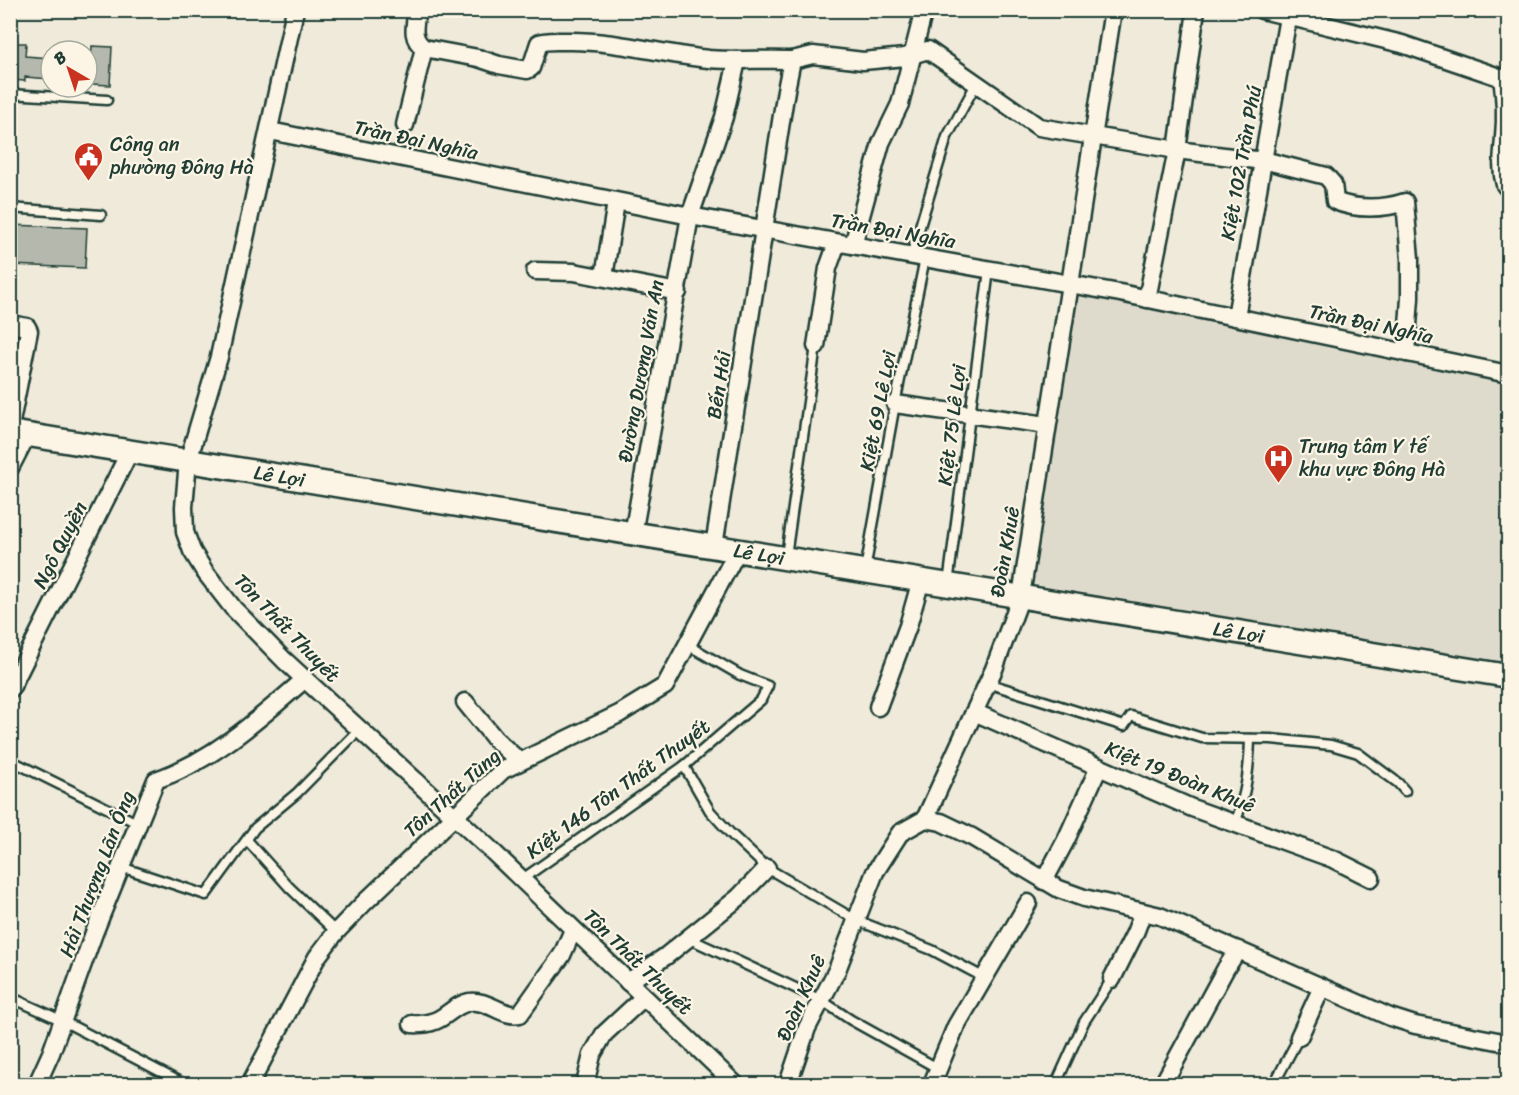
<svg xmlns="http://www.w3.org/2000/svg" width="1519" height="1095" viewBox="0 0 1519 1095" font-family="Sriracha,sans-serif">
	<style>
		.built { fill: #dedbcc }
		.building { fill: #b5b9ad; stroke: #1f3d34; stroke-width: 1.5 }
		.lines { fill: none; stroke-linecap: round; stroke-linejoin: round }
		.lane-casing { stroke: #1f3d34; stroke-width: 13 }
		.street-casing { stroke: #1f3d34; stroke-width: 21 }
		.secondary-casing { stroke: #1f3d34; stroke-width: 27 }
		.lane { stroke: #fcf5e5; stroke-width: 8 }
		.street { stroke: #fcf5e5; stroke-width: 16 }
		.secondary { stroke: #fcf5e5; stroke-width: 22 }
		.labels { text-anchor: middle; dominant-baseline: central; stroke-width: 4.5; stroke-linejoin: round; paint-order: stroke }
		.street-label { font-size: 20px; fill: #1f3d34; stroke: #fcf5e5 }
		.poi-label { font-size: 20px; fill: #1f3d34; stroke: #fcf5e5; text-anchor: start }
	</style>
	<rect width="100%" height="100%" fill="#efeada"/>
	<filter id="ink" filterUnits="userSpaceOnUse"><feTurbulence type="fractalNoise" baseFrequency=".0167" numOctaves="2"/><feDisplacementMap in="SourceGraphic" scale="12" xChannelSelector="R" yChannelSelector="G"/><feConvolveMatrix kernelMatrix="1 2 1 2 8 2 1 2 1" color-interpolation-filters="sRGB"/></filter>
	<g filter="url(#ink)">
		<path class="built" d="M1076,292l432,92v280l-475,-80z"/>
		<g class="building">
			<path d="M10,43h16l-1,13 26,2v24v-3l-26,-2v4l-15,-1z"/>
			<path d="M92,46l20,1 -2,38 -19,-1v-4h-4v-21h4z"/>
			<path d="M11,225l76,3 -2,40 -75,-3z"/>
		</g>
		<g class="lines">
			<defs>
				<g id="lane">
					<path d="M10,94l97,6"/>
					<path d="M10,208l91,7"/>
					<path d="M911,256l36,-119 29,-53"/>
					<path d="M786,556l30,-210"/>
					<path d="M865,570l30,-166 30,-146"/>
					<path d="M948,584l41,-314"/>
					<path d="M987,683l137,43 7,-10 71,22 69,1 60,6 27,8 40,30 7,8"/>
					<path d="M10,760l129,64"/>
					<path d="M684,766l26,45 20,22 37,35 89,52 76,30 51,27"/>
					<path d="M1235,824c11,-31 14,-52 15,-85"/>
					<path d="M247,840l42,47 47,45"/>
					<path d="M121,867l85,28 49,-67 42,-35 63,-64"/>
					<path d="M521,880l163,-114 77,-66 7,-14 -28,-11 -52,-30"/>
					<path d="M688,938l133,62 30,20 88,49"/>
					<path d="M10,997l53,24 121,63"/>
					<path d="M1056,1084l28,-62 28,-43"/>
					<path d="M1274,1084l25,-47"/>
				</g>
				<g id="street">
					<path d="M295,10l-76,347 -31,104 -4,46 1,25 7,19 13,21 28,36 51,52 206,189 245,235"/>
					<path d="M417,10c-2,15 -7,28 7,38l54,10 21,7 28,5 4,-2 8,-25c8,-3 18,-2 27,-2 48,-1 95,13 143,18 28,2 55,0 83,1"/>
					<path d="M1262,10l140,34 106,36"/>
					<path d="M1502,78c3,19 4,39 2,59 -1,17 -4,31 1,48l3,3"/>
					<path d="M405,125l19,-77"/>
					<path d="M270,131l420,85 430,77 388,81"/>
					<path d="M853,245l28,-102 19,-39 24,-94"/>
					<path d="M535,271l39,1 104,20"/>
					<path d="M604,277l12,-75"/>
					<path d="M1147,299l30,-149 19,-140"/>
					<path d="M1236,317l52,-300"/>
					<path d="M10,324l17,3 2,4 -19,96"/>
					<path d="M816,346l12,-78 9,-25"/>
					<path d="M895,404l152,21"/>
					<path d="M10,468l17,-33"/>
					<path d="M633,534l57,-318 34,-99 13,-56"/>
					<path d="M714,546l72,-456 6,-30 21,-5 50,6 42,-4 23,-7 111,77 138,23 94,12 55,14 7,8 2,17c21,9 49,8 70,1l5,57v39l-4,55"/>
					<path d="M10,690l120,-239"/>
					<path d="M465,702l30,37 24,22"/>
					<path d="M878,707l30,-81 13,-46"/>
					<path d="M974,712l218,96 141,51 38,19"/>
					<path d="M925,819l16,3 31,15 87,52 25,9 76,18 230,101 25,8 93,18"/>
					<path d="M1044,881l22,-41 33,-73"/>
					<path d="M1112,979l23,-46 8,-21"/>
					<path d="M628,982l38,-26 72,-58 29,-30"/>
					<path d="M412,1024c33,2 35,-17 57,-22 19,-3 34,16 51,12l42,-59 11,-25"/>
					<path d="M1299,1037l23,-50"/>
					<path d="M37,1084l14,-31 43,-120 62,-153c58,-20 104,-62 149,-101"/>
					<path d="M250,1084l67,-127 19,-25 27,-28 140,-134 116,-56 46,-28 73,-136"/>
					<path d="M585,1084l7,-29 12,-21 40,-37"/>
					<path d="M788,1084l19,-56 30,-58 38,-98 25,-39 25,-14 69,-150 27,-73 92,-586"/>
					<path d="M932,1084l24,-58 72,-123"/>
					<path d="M1163,1084l63,-116 12,-18"/>
				</g>
				<g id="secondary">
					<path id="s1" d="M10,432l1498,244"/>
				</g>
			</defs>
			<use href="#lane" class="lane-casing"/>
			<use href="#street" class="street-casing"/>
			<use href="#secondary" class="secondary-casing"/>
			<use href="#lane" class="lane"/>
			<use href="#street" class="street"/>
			<use href="#secondary" class="secondary"/>
		</g>
	</g>
	<defs>
		<symbol id="civic-pin" viewBox="-11 -11 22 30"><path d="M0 17L-7.5 6A9.5 9.5 0 1 1 7.5 6Z" fill="#c8321e" stroke="#fcf5e5"/><path d="M-.6-6.5H3V-4.5H.6V-3L4-1V1h2V6H-6V1h2V-1L-.6-3ZM-1.2 2.5V6h2.4V2.5Z" fill="#fff"/></symbol>
		<symbol id="hospital-pin" viewBox="-11 -11 22 30"><path d="M0 17L-7.5 6A9.5 9.5 0 1 1 7.5 6Z" fill="#c8321e" stroke="#fcf5e5"/><path d="M-5-5h3v3.5h4V-5h3V5h-3V1.5h-4V5h-3Z" fill="#fff"/></symbol>
	</defs>
	<g fill-rule="evenodd">
		<use href="#civic-pin" x="72" y="140" width="33" height="45"/>
		<use href="#hospital-pin" x="1262" y="442" width="33" height="45"/>
	</g>
	<g class="labels">
		<g class="street-label">
			<text transform="translate(416 140) rotate(12)">Trần Đại Nghĩa</text>
			<text transform="translate(1241 163) rotate(-80)">Kiệt 102 Trần Phú</text>
			<text transform="translate(893 231) rotate(10)">Trần Đại Nghĩa</text>
			<text transform="translate(1371 324) rotate(12)">Trần Đại Nghĩa</text>
			<text transform="translate(641 371) rotate(-80)">Đường Dương Văn An</text>
			<text transform="translate(719 385) rotate(-81)">Bến Hải</text>
			<text transform="translate(878 411) rotate(-79)">Kiệt 69 Lê Lợi</text>
			<text transform="translate(952 425) rotate(-83)">Kiệt 75 Lê Lợi</text>
			<text stroke="none"><textPath href="#s1" startOffset="273">Lê Lợi</textPath></text>
			<text transform="translate(60 545) rotate(-63)">Ngô Quyền</text>
			<text transform="translate(1005 552) rotate(-80)">Đoàn Khuê</text>
			<text stroke="none"><textPath href="#s1" startOffset="759">Lê Lợi</textPath></text>
			<text transform="translate(287 628) rotate(46)">Tôn Thất Thuyết</text>
			<text stroke="none"><textPath href="#s1" startOffset="1245">Lê Lợi</textPath></text>
			<text transform="translate(1180 777) rotate(22)">Kiệt 19 Đoàn Khuê</text>
			<text transform="translate(618 789) rotate(-36)">Kiệt 146 Tôn Thất Thuyết</text>
			<text transform="translate(452 793) rotate(-42)">Tôn Thất Tùng</text>
			<text transform="translate(97 874) rotate(-69)">Hải Thượng Lãn Ông</text>
			<text transform="translate(638 962) rotate(44)">Tôn Thất Thuyết</text>
			<text transform="translate(801 998) rotate(-66)">Đoàn Khuê</text>
		</g>
		<g class="poi-label">
			<text x="110" y="144">Công an<tspan x="110" dy="23">phường Đông Hà</tspan></text>
			<text x="1299" y="446">Trung tâm Y tế<tspan x="1299" dy="23">khu vực Đông Hà</tspan></text>
		</g>
	</g>
	<rect width="1519" height="1095" fill="none" stroke="#fcf5e5" stroke-width="36"/>
	<rect x="18" y="18" width="1483" height="1059" fill="none" stroke="#1f3d34" stroke-width="2" filter="url(#ink)"/>
	<g transform="translate(69 69) rotate(321)"><circle r="28" fill="#fcf5e5" stroke="#a4ab9e" stroke-width="1.5"/>
	<path d="M0-4.5L10 22L0 15L-10 22Z" fill="#c8321e"/>
	<text y="-9" font-size="16" font-weight="bold" text-anchor="middle" fill="#1f3d34">B</text>
	</g>
</svg>
